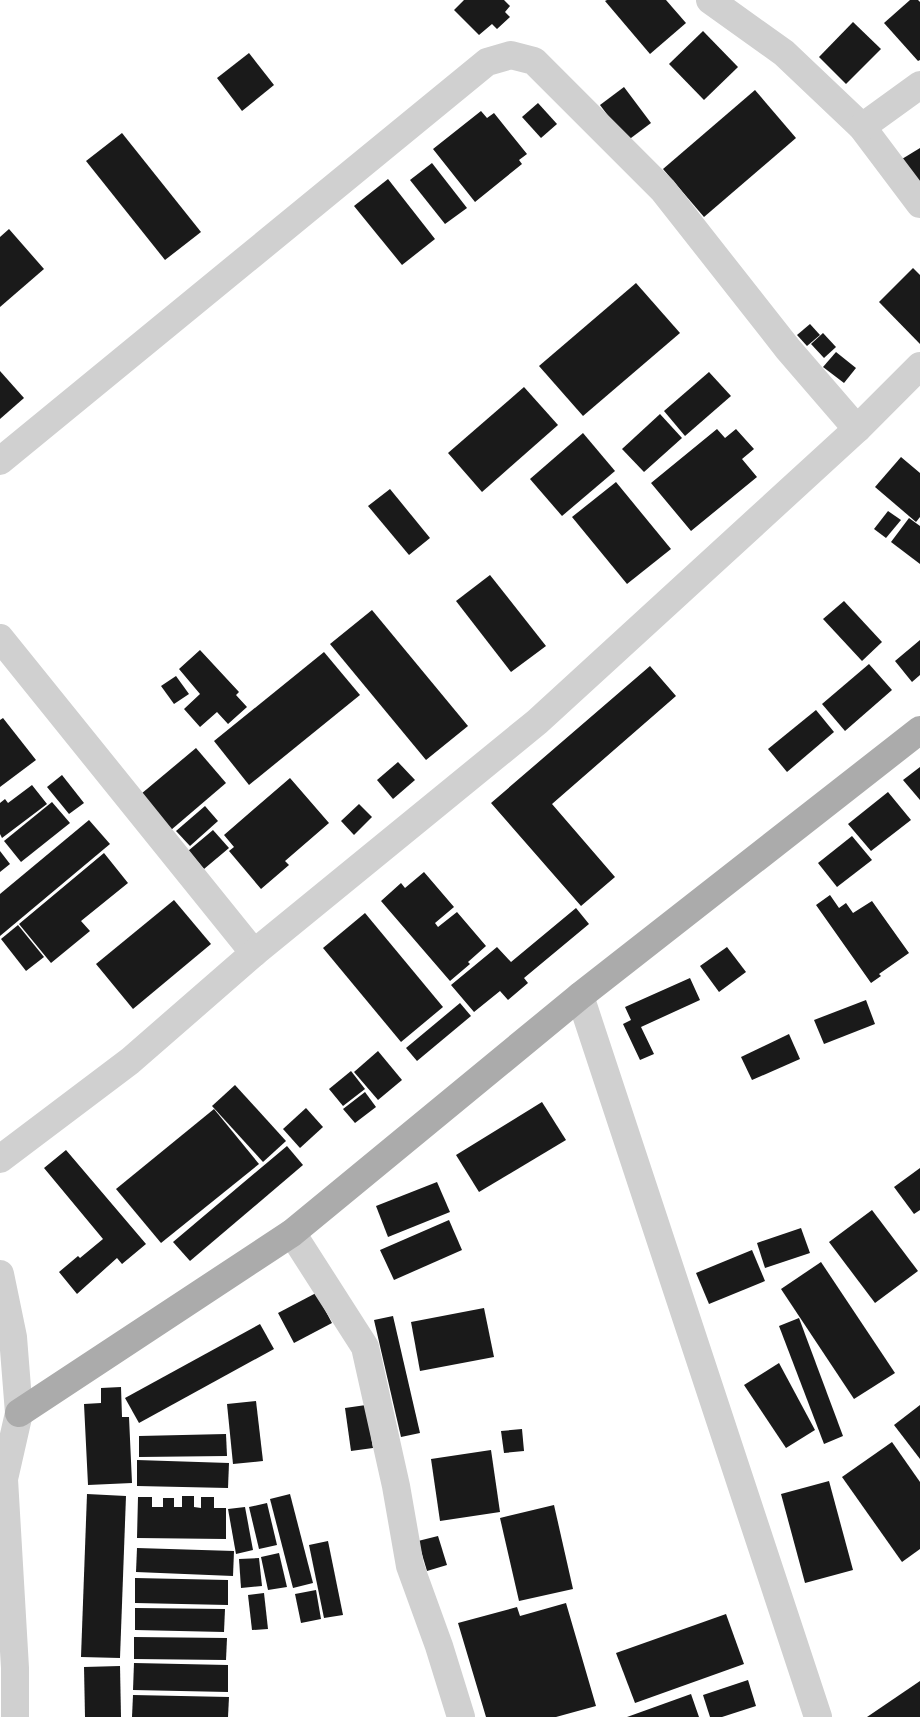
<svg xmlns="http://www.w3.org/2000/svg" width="920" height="1717" viewBox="0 0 920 1717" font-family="'Roboto Condensed',sans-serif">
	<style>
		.building { fill: #1a1a1a }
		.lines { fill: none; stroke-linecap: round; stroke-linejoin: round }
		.minor { stroke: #d0d0d0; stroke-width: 28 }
		.major { stroke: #ababab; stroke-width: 28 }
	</style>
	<rect width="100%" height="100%" fill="#fff"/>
	<g class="building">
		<path d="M464,0h40l6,6 -5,6 5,5 -13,12 -5,-5 -13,11 -25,-25z"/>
		<path d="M607,0h59l20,23 -36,31 -45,-53z"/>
		<path d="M910,0h8l2,2v58l-2,1 -34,-38z"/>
		<path d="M853,22l28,27 -35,35 -27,-27z"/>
		<path d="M703,31l35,36 -34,33 -35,-36z"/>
		<path d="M249,53l25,32 -32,26 -25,-33z"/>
		<path d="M624,87l27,36 -24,18 -27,-36z"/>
		<path d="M755,90l41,48 -92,79 -41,-48z"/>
		<path d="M538,103l19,21 -16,14 -19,-21z"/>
		<path d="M481,111l6,7 7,-5 33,41 -8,6 3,4 -47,38 -42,-53z"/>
		<path d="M122,133l79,99 -36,28 -79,-99z"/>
		<path d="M920,148v41l-18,-30z"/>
		<path d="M432,163l35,45 -22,16 -35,-44z"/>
		<path d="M388,179l47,60 -33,26 -48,-59z"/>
		<path d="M9,229l35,40 -44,38v-70z"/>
		<path d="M913,268l7,7v69l-41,-42z"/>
		<path d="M636,283l44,50 -97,83 -44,-50z"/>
		<path d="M810,324l10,11 -13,11 -10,-11z"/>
		<path d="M823,333l13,14 -12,11 -13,-14z"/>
		<path d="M836,352l20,16 -12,15 -21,-16z"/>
		<path d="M0,371l24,27 -24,21z"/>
		<path d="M709,372l22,24 -46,40 -21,-25z"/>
		<path d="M524,387l34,38 -76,67 -34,-39z"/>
		<path d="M660,414l22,24 -38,34 -22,-23z"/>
		<path d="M717,429l8,9 11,-9 18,20 -12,10 15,18 -66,54 -40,-48z"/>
		<path d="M583,433l32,38 -53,45 -32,-37z"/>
		<path d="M901,457l19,16v44l-4,5 -41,-35z"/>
		<path d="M616,482l55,67 -44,35 -55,-67z"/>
		<path d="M390,489l40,49 -21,17 -41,-49z"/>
		<path d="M888,511l13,9 -15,18 -12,-9z"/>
		<path d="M909,518l11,8v38l-29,-22z"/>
		<path d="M490,575l56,71 -35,26 -55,-71z"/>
		<path d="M844,601l38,41 -20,19 -39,-42z"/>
		<path d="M372,610l96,116 -42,34 -96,-116z"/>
		<path d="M920,640v35l-8,7 -17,-21z"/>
		<path d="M200,650l39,42 -3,3 11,12 -19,17 -11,-12 -17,15 -16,-18 16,-15 -21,-25z"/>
		<path d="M324,652l36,43 -111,90 -35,-44z"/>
		<path d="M869,664l23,26 -47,41 -23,-27z"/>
		<path d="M650,666l26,30 -124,108 63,73 -34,29 -90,-103z"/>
		<path d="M176,676l13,18 -15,10 -13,-18z"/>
		<path d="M816,710l18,22 -47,40 -19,-23z"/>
		<path d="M3,718l33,42 -36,27v-67z"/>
		<path d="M196,748l30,35 -55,47 -30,-36z"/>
		<path d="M398,762l17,18 -22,19 -16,-19z"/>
		<path d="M920,767v33l-17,-20z"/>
		<path d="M62,775l22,28 -15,11 -22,-27z"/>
		<path d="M290,778l39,45 -44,38 4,4 -28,24 -32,-38 5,-4 -10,-12z"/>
		<path d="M32,785l15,19 -45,34 -2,-4v-31l5,-4 3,4z"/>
		<path d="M888,792l23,28 -40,31 -23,-27z"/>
		<path d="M52,802l18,21 -49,39 -17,-21z"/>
		<path d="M359,804l13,13 -18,18 -13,-14z"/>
		<path d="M205,806l13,15 -28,25 -14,-15z"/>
		<path d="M89,820l21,24 -110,92v-42z"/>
		<path d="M213,830l16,18 -25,21 -16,-18z"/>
		<path d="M852,836l20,24 -35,27 -19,-24z"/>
		<path d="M0,851l10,13 -10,8z"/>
		<path d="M104,853l24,30 -47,38 9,10 -39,32 -32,-39z"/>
		<path d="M424,872l30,35 -19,16 3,4 19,-15 29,34 -18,16 2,2 -20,17 -69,-80 20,-18 4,5z"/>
		<path d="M830,895l9,13 7,-5 7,10 19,-12 37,52 -30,21 2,2 -10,7 -55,-78z"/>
		<path d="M174,900l37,44 -78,65 -37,-45z"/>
		<path d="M576,908l13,16 -65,54 4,5 -20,17 -8,-9 -26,21 -23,-27 46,-38 14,15z"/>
		<path d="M365,913l78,94 -42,35 -78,-94z"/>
		<path d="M18,925l26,32 -18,14 -25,-32z"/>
		<path d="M727,947l19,25 -27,20 -19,-26z"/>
		<path d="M690,978l10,22 -59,27 13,27 -14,6 -17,-36 8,-4 -6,-13z"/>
		<path d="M866,1000l9,24 -51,20 -10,-24z"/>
		<path d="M460,1003l11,13 -54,45 -11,-13z"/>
		<path d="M789,1034l11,25 -48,21 -11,-23z"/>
		<path d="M378,1051l24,29 -24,20 -24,-28z"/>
		<path d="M351,1071l14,18 -22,17 -14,-17z"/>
		<path d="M235,1085l51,56 -23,21 -51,-56z"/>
		<path d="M365,1092l11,15 -21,16 -12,-14z"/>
		<path d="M542,1102l24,38 -87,52 -23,-37z"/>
		<path d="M306,1108l17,19 -23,21 -17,-19z"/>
		<path d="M214,1109l45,55 -98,79 -45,-54z"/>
		<path d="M287,1146l16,19 -113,96 -17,-19z"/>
		<path d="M66,1150l80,94 -24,20 -5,-6 -40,36 -18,-22 19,-16 2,2 23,-19 -59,-71z"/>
		<path d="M920,1168v42l-6,4 -20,-27z"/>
		<path d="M437,1182l13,30 -62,25 -12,-31z"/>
		<path d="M872,1210l46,61 -43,32 -46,-61z"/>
		<path d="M449,1220l13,30 -68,30 -14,-30z"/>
		<path d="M801,1228l9,25 -45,15 -8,-25z"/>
		<path d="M752,1250l13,31 -56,23 -13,-31z"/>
		<path d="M821,1262l74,111 -41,26 -73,-110z"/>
		<path d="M316,1293l16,30 -38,20 -16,-30z"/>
		<path d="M484,1308l10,49 -74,14 -9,-49z"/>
		<path d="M393,1316l27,117 -19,4 -27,-117z"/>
		<path d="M799,1318l44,118 -19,8 -45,-118z"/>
		<path d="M260,1324l14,25 -135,74 -14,-25z"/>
		<path d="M779,1363l36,67 -29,18 -42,-63z"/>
		<path d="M121,1387l1,30h7l3,66 -44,2 -4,-81 17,-1v-15z"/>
		<path d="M256,1401l7,60 -30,3 -6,-60z"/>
		<path d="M366,1405l7,43 -22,3 -6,-43z"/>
		<path d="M920,1405v54l-26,-34z"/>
		<path d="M522,1429l2,22 -20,2 -3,-22z"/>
		<path d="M226,1434l1,22 -88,1v-21z"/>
		<path d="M892,1442l28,40v67l-18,13 -60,-85z"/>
		<path d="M491,1450l9,62 -60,9 -9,-62z"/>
		<path d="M137,1460l92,3 -1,25 -91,-2z"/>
		<path d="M829,1481l24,89 -48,13 -24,-89z"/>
		<path d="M87,1494l39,2 -6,162 -39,-1z"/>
		<path d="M290,1494l23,89 -20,5 -23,-89z"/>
		<path d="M182,1496h12v11l7,1v-11h13v11h12v31l-89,-1 1,-41h14v10h11v-9h11v9h8z"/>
		<path d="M267,1503l10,42 -18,4 -10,-42z"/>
		<path d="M554,1505l19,84 -54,12 -19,-83z"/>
		<path d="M245,1507l8,43 -17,4 -8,-45z"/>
		<path d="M438,1536l9,29 -20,6 -9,-30z"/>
		<path d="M328,1541l15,74 -19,3 -15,-73z"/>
		<path d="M137,1548l97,3 -1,25 -97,-4z"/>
		<path d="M279,1553l8,34 -19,3 -7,-33z"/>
		<path d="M259,1558l3,28 -21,2 -2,-29z"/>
		<path d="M135,1578l93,2v25l-93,-2z"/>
		<path d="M316,1590l5,29 -20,4 -6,-29z"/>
		<path d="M264,1593l4,36 -16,1 -4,-35z"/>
		<path d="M566,1603l30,103 -40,11h-70l-28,-94 59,-16 3,9z"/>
		<path d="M135,1608l90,1 -1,23 -89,-2z"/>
		<path d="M726,1614l18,50 -109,39 -19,-50z"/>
		<path d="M134,1637l93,1 -1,22 -92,-1z"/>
		<path d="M134,1663l94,2v27l-95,-2z"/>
		<path d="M120,1666l1,51h-36l-1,-50z"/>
		<path d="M748,1680l8,26 -34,11h-12l-7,-22z"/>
		<path d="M920,1681v36h-53z"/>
		<path d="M691,1694l8,23h-72z"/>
		<path d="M133,1695l96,2 -1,20h-96z"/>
	</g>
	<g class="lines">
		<g class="minor">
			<path d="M710,0l74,53 78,74 58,77"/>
			<path d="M862,127l58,-42"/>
			<path d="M0,461l487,-399 24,-7 23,6 129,129 125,159 69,80"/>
			<path d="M0,638l254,315"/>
			<path d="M580,996l238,721"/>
			<path d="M0,1159l130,-98 124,-108 283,-231 320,-293 63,-63"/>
			<path d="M292,1233l73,114 31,139 14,80 29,80 22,71"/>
			<path d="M0,1274l13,63 6,76 -15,66 11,189v49"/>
		</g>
		<path class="major" d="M19,1413l273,-180 288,-237 340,-266"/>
	</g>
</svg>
